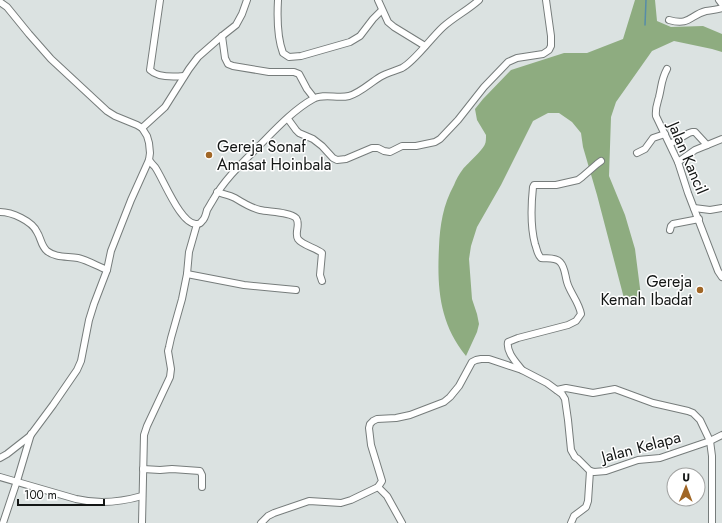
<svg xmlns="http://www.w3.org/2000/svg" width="722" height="523" viewBox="0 0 722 523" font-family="Jost,sans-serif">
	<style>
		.forest { fill: #8eac80 }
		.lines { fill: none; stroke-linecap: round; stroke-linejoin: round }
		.stream { stroke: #568ca8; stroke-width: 1.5 }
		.minor-casing { stroke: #767c7b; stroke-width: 8 }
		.minor { stroke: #fff; stroke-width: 6 }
		.poi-dot { fill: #a06626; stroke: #fff; stroke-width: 1.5 }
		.labels { text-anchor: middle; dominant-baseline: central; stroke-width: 3; stroke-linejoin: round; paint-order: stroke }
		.poi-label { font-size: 16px; fill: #131615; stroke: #fff; text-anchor: start }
		.street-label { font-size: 16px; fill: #131615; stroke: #fff }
	</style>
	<rect width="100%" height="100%" fill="#dbe2e1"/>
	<path class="forest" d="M635,0h20l2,21 14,6 32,-1 19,8v18l-10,-3 -38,-8 -22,10 -36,51 -5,15 -2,59 16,39 10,34 6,47 -15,10 -29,-111 -14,-48 -2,-14 -9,-11 -13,-9h-11l-15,8 -32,64 -24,42 -6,19 -2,13 3,40 5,15 2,10 -2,8 -11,24c-27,-33 -29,-69 -27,-109 1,-22 4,-42 15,-62 2,-5 5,-11 9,-16 5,-6 20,-19 22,-25 1,-2 1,-6 1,-9l-9,-15 -2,-11 8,-10 28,-29 53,-17h23l36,-14z"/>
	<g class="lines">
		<path class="stream" d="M645,25l1,-25"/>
		<defs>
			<g id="minor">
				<path d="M160,0l-10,70c8,8 24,7 34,6"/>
				<path d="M278,0c-1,18 -1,37 5,53l6,4 12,-1 49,-14 10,-6 13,-17 9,-9"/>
				<path d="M378,0l10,22 6,5 31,19"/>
				<path d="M719,0l3,4"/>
				<path d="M0,2l7,5 22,27 22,25 56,52 8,5 22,9 5,3 5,8 2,7 1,10 -1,7 -18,40 -20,51 -4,19 -13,34 -5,16 -8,41 -4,9 -24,35 -23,31 -23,18 -7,4"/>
				<path d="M669,20c21,6 21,-5 37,-9 5,-1 11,-1 16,-3"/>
				<path d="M222,36l3,22 3,6 5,2 36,6h25l5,2 8,15 7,9"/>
				<path d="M667,69c-6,11 -5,16 -8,28 -2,7 -4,12 -3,19l22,46 10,31 30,78 4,6"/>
				<path d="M288,119l8,11 3,3 14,6 9,7 11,12 4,2 9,-1 26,-11h6l6,3 6,1 12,-6h14l19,-4 5,-3 18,-19 26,-33 24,-25 9,-4 26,-4 6,-4 2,-4v-10l-5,-36"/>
				<path d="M142,128l23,-21 24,-38 9,-12 24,-21 14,-11 6,-11 5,-14"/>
				<path d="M670,144l19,-11 3,-1h3l12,13"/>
				<path d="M637,153l8,-4 8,-11 12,-4"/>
				<path d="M149,160c2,3 4,5 6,7 8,11 26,59 42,57 2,0 4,-1 5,-3 3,-2 4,-7 5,-11 2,-3 4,-7 6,-10 11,-20 29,-37 45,-53 16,-16 35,-37 55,-48 11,-6 24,0 36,-3 11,-3 21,-13 31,-19 7,-4 15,-6 22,-9 12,-6 29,-30 41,-41 11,-10 25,-17 36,-27"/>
				<path d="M678,162l17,-12 27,-11"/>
				<path d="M217,192c6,2 13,3 18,6 8,5 16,10 25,12 9,2 30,2 36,8 5,6 -2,15 2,21 4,6 18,9 24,14l-2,22 2,6"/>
				<path d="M694,208l16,2 12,-2"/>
				<path d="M0,212c12,0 32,9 37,20 4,6 4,14 10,19 9,7 20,5 31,7 9,2 19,8 29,12"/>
				<path d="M670,230l1,-4 2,-2 26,-5"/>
				<path d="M187,274l57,11 52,5"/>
				<path d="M522,370c-6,-8 -16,-18 -14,-28l10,-4 50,-13 8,-4 5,-7c-2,-12 -11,-21 -14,-32 -2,-7 -2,-15 -7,-20 -5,-5 -13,-3 -19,-4 -4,-4 -4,-9 -6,-14 -5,-19 -4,-38 -2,-57l1,-2h22l22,-5 4,-3 15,-13 4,-3"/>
				<path d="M557,390l9,-2 27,5 22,-4 38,14 35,8 5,2 7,7 10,21 2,15v67"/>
				<path d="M143,469l17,1 12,-1 28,2 2,4v12"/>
				<path d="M0,477l76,22c21,5 45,3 66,-3"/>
				<path d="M378,487l9,9 15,27"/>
				<path d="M3,523l14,-42 14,-47"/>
				<path d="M142,523l2,-88 3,-9 23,-49 1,-8 -3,-18 1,-4 2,-9 11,-39 5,-25 2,-22 8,-28"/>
				<path d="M261,523l7,-7 6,-3 35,-12 32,2 10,-3 27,-13 4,-6 -11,-36 -2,-17 1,-4 3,-3 4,-2 19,-1 14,-3 34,-13 6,-5 9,-11 13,-24 4,-2 5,-1h8l33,11 25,13 15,11 3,5 3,21 3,30 4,7 3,2 12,12 4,1 12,-1 32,-11 22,-2 50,-17 12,-6"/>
				<path d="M571,523l3,-7 12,-9 2,-6 2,-30"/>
			</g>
		</defs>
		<use href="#minor" class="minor-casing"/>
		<use href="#minor" class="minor"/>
	</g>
	<g class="poi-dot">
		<circle cx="209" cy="155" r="4"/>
		<circle cx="700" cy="290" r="4"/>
	</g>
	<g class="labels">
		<g class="poi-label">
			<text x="217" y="146">Gereja Sonaf<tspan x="217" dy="18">Amasat Hoinbala</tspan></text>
			<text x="692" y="281" text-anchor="end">Gereja<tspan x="692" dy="18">Kemah Ibadat</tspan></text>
		</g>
		<g class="street-label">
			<text transform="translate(688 158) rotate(67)">Jalan Kancil</text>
			<text transform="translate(641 447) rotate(-15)">Jalan Kelapa</text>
		</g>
	</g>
	<g transform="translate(686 487) rotate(1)"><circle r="19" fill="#ffffff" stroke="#a1a2a1"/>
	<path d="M0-3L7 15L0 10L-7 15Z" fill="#a06626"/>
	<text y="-6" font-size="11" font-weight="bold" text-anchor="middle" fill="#131615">U</text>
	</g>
	<path d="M18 499v6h86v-6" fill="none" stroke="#131615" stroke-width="2"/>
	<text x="24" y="499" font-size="12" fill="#131615" stroke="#ffffff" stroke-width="3" paint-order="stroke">100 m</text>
</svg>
